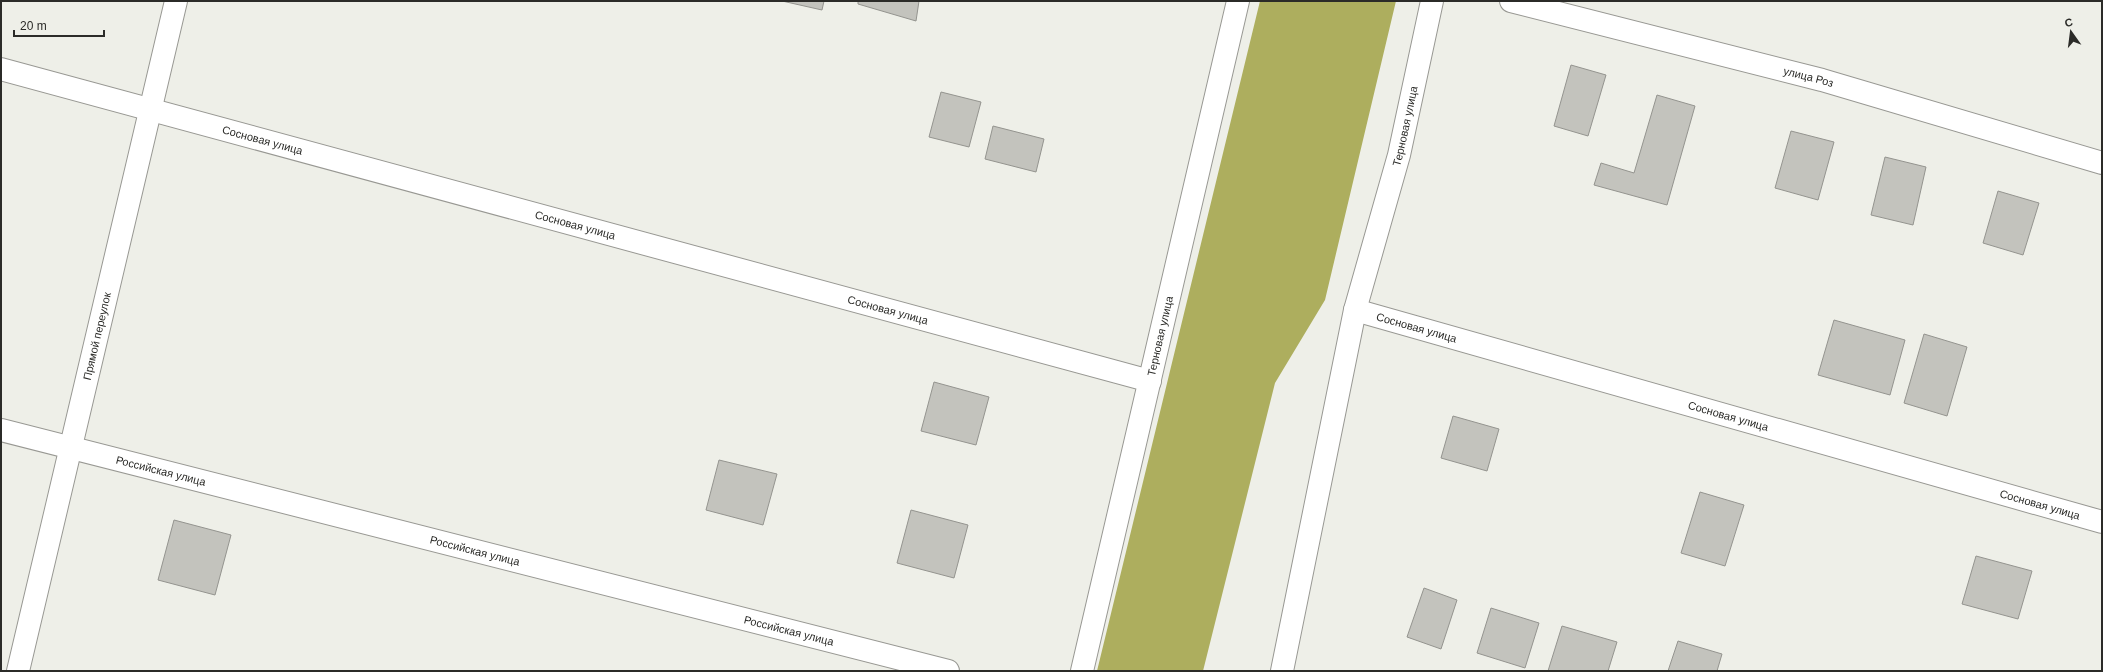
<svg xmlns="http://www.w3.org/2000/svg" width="2103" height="672" viewBox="0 0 2103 672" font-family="Arial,sans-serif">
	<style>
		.forest { fill: #adae5e }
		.building { fill: #c3c3bd; stroke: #94948f }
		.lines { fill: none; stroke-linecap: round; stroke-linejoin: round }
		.minor-casing { stroke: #989893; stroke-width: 24 }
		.minor { stroke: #fff; stroke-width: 22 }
		.labels { text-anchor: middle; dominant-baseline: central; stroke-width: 3; stroke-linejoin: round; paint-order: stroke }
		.street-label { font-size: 11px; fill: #2b2b28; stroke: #eeefe8 }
	</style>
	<rect width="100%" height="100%" fill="#eeefe8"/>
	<path class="forest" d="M1260,1h136l-71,299 -50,83 -72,288h-106z"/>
	<g class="building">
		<path d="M782,1h42l-2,9z"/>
		<path d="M858,1h61l-3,20 -58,-17z"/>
		<path d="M1571,65l35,10 -18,61 -34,-10z"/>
		<path d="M941,92l40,10 -12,45 -40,-10z"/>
		<path d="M1657,95l38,11 -28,99 -73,-20 7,-22 33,10z"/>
		<path d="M993,126l51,13 -8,33 -51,-13z"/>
		<path d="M1791,131l43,11 -16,58 -43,-12z"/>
		<path d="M1885,157l41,10 -13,58 -42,-10z"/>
		<path d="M1998,191l41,12 -16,52 -40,-12z"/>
		<path d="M1834,320l71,20 -15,55 -72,-20z"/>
		<path d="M1924,334l43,13 -20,69 -43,-13z"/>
		<path d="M934,382l55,15 -13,48 -55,-14z"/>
		<path d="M1453,416l46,13 -12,42 -46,-13z"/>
		<path d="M719,460l58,14 -14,51 -57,-15z"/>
		<path d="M1700,492l44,13 -19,61 -44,-13z"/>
		<path d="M911,510l57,15 -14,53 -57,-15z"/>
		<path d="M174,520l57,15 -16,60 -57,-15z"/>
		<path d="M1976,556l56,15 -14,48 -56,-15z"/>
		<path d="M1424,588l33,12 -16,49 -34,-12z"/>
		<path d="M1491,608l48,15 -14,45 -48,-15z"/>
		<path d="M1562,626l55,16 -9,29h-60z"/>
		<path d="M1678,641l44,13 -5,17h-49z"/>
	</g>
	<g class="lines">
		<defs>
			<g id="minor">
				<path id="s1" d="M1511,1l311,79 280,83"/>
				<path id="s2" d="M1,69l1149,312"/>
				<path id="s3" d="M1355,310l747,212"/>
				<path id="s4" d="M1,430l947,241"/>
				<path id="s5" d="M18,671l158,-670"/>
				<path id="s6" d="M1082,671l156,-670"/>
				<path id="s7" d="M1282,671l73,-361 44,-155 33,-154"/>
			</g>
		</defs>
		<use href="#minor" class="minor-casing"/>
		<use href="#minor" class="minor"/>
	</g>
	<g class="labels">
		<g class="street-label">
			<text stroke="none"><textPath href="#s1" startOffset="307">улица Роз</textPath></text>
			<text stroke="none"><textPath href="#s7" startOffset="559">Терновая улица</textPath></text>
			<text stroke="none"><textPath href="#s2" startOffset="271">Сосновая улица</textPath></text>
			<text stroke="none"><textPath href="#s2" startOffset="595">Сосновая улица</textPath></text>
			<text stroke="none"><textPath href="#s2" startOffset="919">Сосновая улица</textPath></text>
			<text stroke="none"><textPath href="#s3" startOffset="64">Сосновая улица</textPath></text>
			<text stroke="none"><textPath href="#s5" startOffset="344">Прямой переулок</textPath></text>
			<text stroke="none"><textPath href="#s6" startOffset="344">Терновая улица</textPath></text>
			<text stroke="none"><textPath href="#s3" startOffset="388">Сосновая улица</textPath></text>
			<text stroke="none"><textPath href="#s4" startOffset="165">Российская улица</textPath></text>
			<text stroke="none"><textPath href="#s3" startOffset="712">Сосновая улица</textPath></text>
			<text stroke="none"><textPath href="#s4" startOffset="489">Российская улица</textPath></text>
			<text stroke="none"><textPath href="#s4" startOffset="813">Российская улица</textPath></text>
		</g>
	</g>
	<rect width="2103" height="672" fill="none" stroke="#2b2b28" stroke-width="4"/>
	<g transform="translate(2071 32) rotate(346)" stroke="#eeefe8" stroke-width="3" paint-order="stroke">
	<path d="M0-3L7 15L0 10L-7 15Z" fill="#2b2b28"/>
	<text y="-6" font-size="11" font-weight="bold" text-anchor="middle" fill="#2b2b28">С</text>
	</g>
	<path d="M14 30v6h90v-6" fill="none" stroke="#2b2b28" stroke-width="2"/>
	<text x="20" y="30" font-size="12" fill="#2b2b28" stroke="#eeefe8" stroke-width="3" paint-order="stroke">20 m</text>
</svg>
